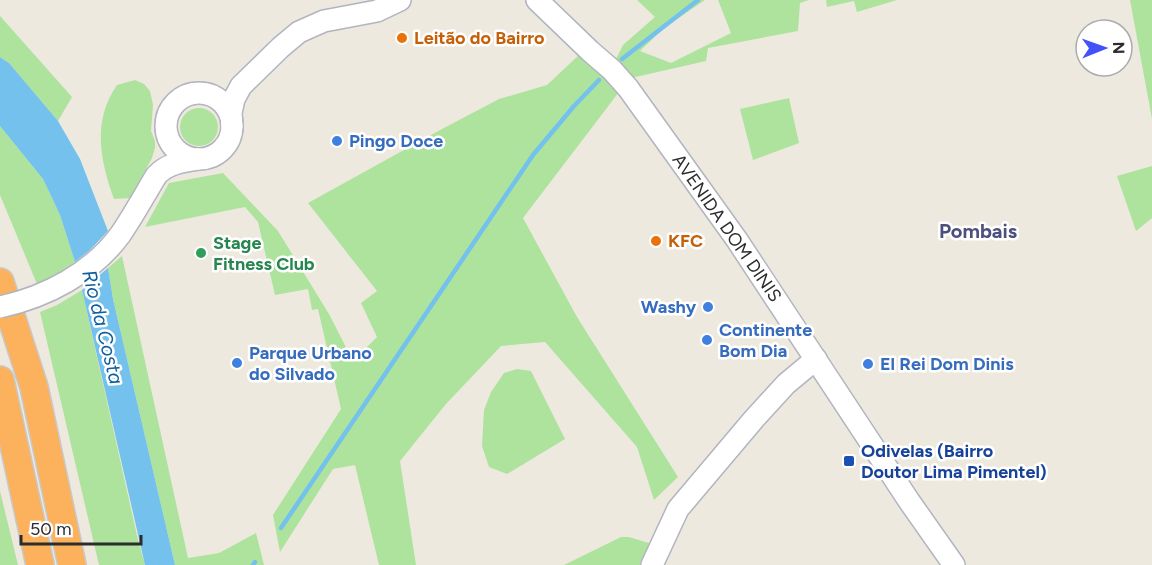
<svg xmlns="http://www.w3.org/2000/svg" width="1152" height="565" viewBox="0 0 1152 565" font-family="Figtree,sans-serif">
	<style>
		.green { fill: #ade39d }
		.water { fill: #74c1ee }
		.lines { fill: none; stroke-linecap: round; stroke-linejoin: round }
		.stream { stroke: #74c1ee; stroke-width: 4.5 }
		.secondary-casing { stroke: #b2b4c0; stroke-width: 24 }
		.highway-casing { stroke: #c8c8c8; stroke-width: 30 }
		.secondary { stroke: #fff; stroke-width: 21 }
		.highway { stroke: #fcb25c; stroke-width: 27 }
		.secondary-bridge-casing { stroke: #b2b4c0; stroke-width: 24; stroke-linecap: butt }
		.secondary-bridge { stroke: #fff; stroke-width: 21 }
		.food-dot { fill: #e8710a; stroke: #fff; stroke-width: 2 }
		.shop-dot { fill: #3f7fe0; stroke: #fff; stroke-width: 2 }
		.leisure-dot { fill: #2e9e5b; stroke: #fff; stroke-width: 2 }
		.transit-dot { fill: #1a4fb4; stroke: #fff; stroke-width: 2 }
		.labels { text-anchor: middle; dominant-baseline: central; stroke-width: 5; stroke-linejoin: round; paint-order: stroke }
		.food-label { font-size: 18px; font-weight: bold; fill: #c56008; stroke: #fff; text-anchor: start }
		.shop-label { font-size: 18px; font-weight: bold; fill: #366cbe; stroke: #fff; text-anchor: start }
		.street-label { font-size: 18px; fill: #2c2c2c; stroke: #fff }
		.leisure-label { font-size: 18px; font-weight: bold; fill: #27864d; stroke: #fff; text-anchor: start }
		.transit-label { font-size: 18px; font-weight: bold; fill: #164399; stroke: #fff; text-anchor: start }
		.neighbourhood-label { font-size: 20px; font-weight: bold; fill: #4d507d; stroke: #fff }
		.water-label { font-size: 20px; font-style: italic; fill: #0f5e9e; stroke: #fff }
	</style>
	<rect width="100%" height="100%" fill="#eee9df"/>
	<g class="green">
		<path d="M637,0h68l-41,28 -24,23 31,12 60,-30 -13,-33h91l-9,3 -2,28 -90,17 -2,13 -75,17 -16,-17 8,-16 32,-28z"/>
		<path d="M826,0h71l-40,12 -3,-11 -27,6z"/>
		<path d="M1130,0h22v119z"/>
		<path d="M0,16l72,81 -14,24 -49,-58 -9,-6z"/>
		<path d="M579,55l19,16 21,21 -96,126 54,99 101,160 -24,23 -17,-53 -92,-105 -44,4 -55,58 -46,57 16,104h-37l-24,-100 -22,4 -53,83 -7,-37 68,-106 -23,-100 -6,1 -4,-21 -33,6 -17,-73 -13,-15 -100,20 24,-44 54,-10 55,58 51,83 24,47 24,-24 -16,-34 16,-12 -69,-88 134,-74 57,-30 48,-14z"/>
		<path d="M135,80l9,4 6,7 3,14 -2,26 4,10v7l-3,10 -22,40 -16,1c-14,-39 -22,-78 3,-114z"/>
		<path d="M789,98l10,45 -46,17 -13,-51z"/>
		<circle cx="199" cy="127" r="19"/>
		<path d="M0,126l43,53 17,36 15,47 -28,18 -10,4 -37,-89z"/>
		<path d="M1152,166v52l-16,13 -19,-55z"/>
		<path d="M122,256l66,302 31,-5 37,-20 8,32h-89l-62,-266 -5,-31z"/>
		<path d="M82,290l56,250 7,25h-46l-59,-253 17,-7z"/>
		<path d="M517,369l14,2 34,68 -58,35 -18,-7 -7,-21 2,-36 7,-18 13,-19z"/>
		<path d="M0,491l18,74h-18z"/>
		<path d="M621,537h8l23,7 -12,21h-76z"/>
	</g>
	<g class="water">
		<path d="M0,57l9,6 49,58 22,38 28,72 -18,19 -15,12 -15,-47 -17,-36 -43,-53z"/>
		<path d="M108,268l5,31 62,266h-30l-63,-275z"/>
	</g>
	<g class="lines">
		<g class="stream">
			<path d="M622,59l76,-59"/>
			<path d="M281,528l252,-373 41,-49 25,-26"/>
			<path d="M253,565l2,-3"/>
		</g>
		<defs>
			<g id="secondary">
				<path d="M537,0l53,51 22,19 16,18 109,152 172,261 45,64"/>
				<circle cx="199" cy="126" r="33"/>
				<path d="M232,127l-1,-14 3,-14 7,-13 40,-39 18,-15 25,-11 53,-10 23,-11"/>
				<path d="M156,176c10,-12 27,-15 42,-17"/>
				<path d="M652,565l26,-56 76,-90 32,-35 30,-25"/>
			</g>
			<g id="highway">
				<path d="M0,282l34,105 38,178"/>
				<path d="M0,380l40,185"/>
			</g>
		</defs>
		<use href="#secondary" class="secondary-casing"/>
		<use href="#highway" class="highway-casing"/>
		<use href="#secondary" class="secondary"/>
		<use href="#highway" class="highway"/>
		<defs>
			<path id="secondary-bridge" d="M0,307c46,-10 92,-34 120,-72 13,-19 24,-39 36,-59"/>
		</defs>
		<use href="#secondary-bridge" class="secondary-bridge-casing"/>
		<use href="#secondary-bridge" class="secondary-bridge"/>
	</g>
	<g class="food-dot">
		<circle cx="402" cy="38" r="6"/>
		<circle cx="656" cy="241" r="6"/>
	</g>
	<g class="shop-dot">
		<circle cx="337" cy="141" r="6"/>
		<circle cx="708" cy="307" r="6"/>
		<circle cx="707" cy="340" r="6"/>
		<circle cx="237" cy="363" r="6"/>
		<circle cx="868" cy="364" r="6"/>
	</g>
	<circle class="leisure-dot" cx="201" cy="253" r="6"/>
	<rect class="transit-dot" x="843" y="455" width="12" height="12" rx="3"/>
	<g class="labels">
		<g class="food-label">
			<text x="414" y="38">Leitão do Bairro</text>
			<text x="668" y="241">KFC</text>
		</g>
		<g class="shop-label">
			<text x="349" y="141">Pingo Doce</text>
			<text x="696" y="307" text-anchor="end">Washy</text>
			<text x="719" y="330">Continente<tspan x="719" dy="21">Bom Dia</tspan></text>
			<text x="249" y="353">Parque Urbano<tspan x="249" dy="21">do Silvado</tspan></text>
			<text x="880" y="364">El Rei Dom Dinis</text>
		</g>
		<g class="street-label">
			<text transform="translate(727 228) rotate(55)">AVENIDA DOM DINIS</text>
		</g>
		<g class="leisure-label">
			<text x="213" y="243">Stage<tspan x="213" dy="21">Fitness Club</tspan></text>
		</g>
		<g class="transit-label">
			<text x="861" y="451">Odivelas (Bairro<tspan x="861" dy="21">Doutor Lima Pimentel)</tspan></text>
		</g>
		<g class="neighbourhood-label">
			<text x="978" y="231">Pombais</text>
		</g>
		<g class="water-label">
			<text transform="translate(103 327) rotate(76)">Rio da Costa</text>
		</g>
	</g>
	<g transform="translate(1104 48) rotate(89)"><circle r="28" fill="#ffffff" stroke="#ababab" stroke-width="1.5"/>
	<path d="M0-4.5L10 22L0 15L-10 22Z" fill="#4251f8"/>
	<text y="-9" font-size="16" font-weight="bold" text-anchor="middle" fill="#2c2c2c">N</text>
	</g>
	<path d="M21 535v9h120v-9" fill="none" stroke="#2c2c2c" stroke-width="3"/>
	<text x="30" y="535" font-size="18" fill="#2c2c2c" stroke="#ffffff" stroke-width="4.5" paint-order="stroke">50 m</text>
</svg>
